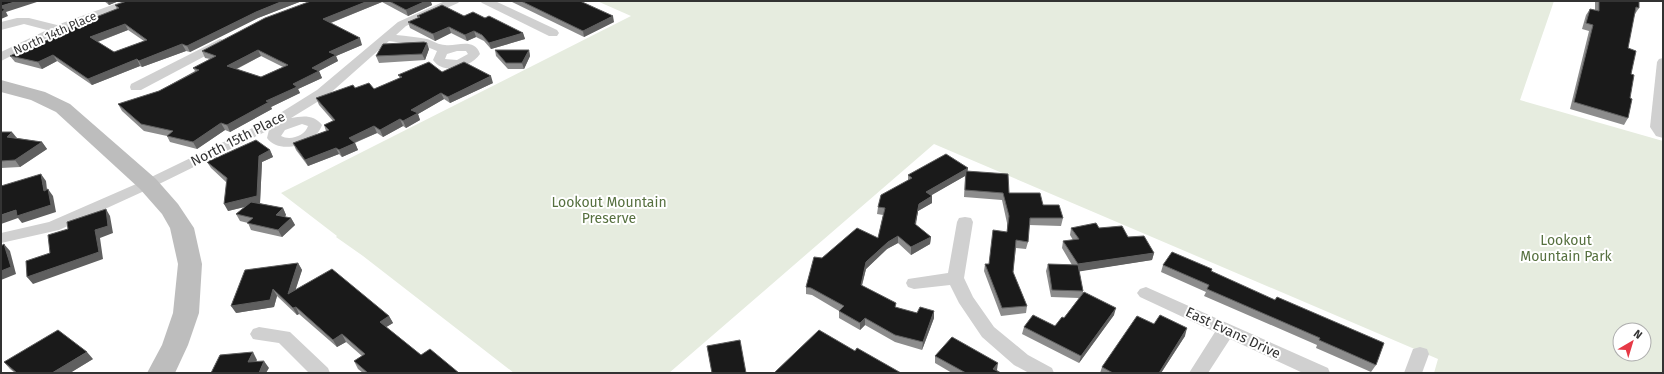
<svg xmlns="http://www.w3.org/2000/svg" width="1664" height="374" viewBox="0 0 1664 374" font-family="'Fira Sans',sans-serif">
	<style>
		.green { fill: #e6ecdf; fill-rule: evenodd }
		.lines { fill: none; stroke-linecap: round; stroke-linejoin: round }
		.street { fill: #d0d0d0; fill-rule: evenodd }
		.secondary { fill: #bdbdbd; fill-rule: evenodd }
		.wall { fill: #8c8c8c; fill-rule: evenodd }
		.shaded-wall { fill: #5f5f5f }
		.building { fill: #1a1a1a; stroke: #5f5f5f; fill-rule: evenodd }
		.labels { text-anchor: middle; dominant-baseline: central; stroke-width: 4; stroke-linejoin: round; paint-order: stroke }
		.far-street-label { font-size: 12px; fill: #333; stroke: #fff }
		.street-label { font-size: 14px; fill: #333; stroke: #fff }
		.park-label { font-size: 14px; fill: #56703f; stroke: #fff }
	</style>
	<rect width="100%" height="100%" fill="#fff"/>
	<path class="green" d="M597,1h957l-34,99 143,41v232h-229l4,-14 -504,-215 -265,229h-155l-151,-117 -27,-19 1,-1 -56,-43 350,-177zM1620,330h24v24h-24z"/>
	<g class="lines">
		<g class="street">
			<path d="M123,1h16l-2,2 -76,28 -60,30v-9l46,-22 -23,-6 -23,6v-8l16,-4h12l28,7z"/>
			<path d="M445,1h15l-2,2 -52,23 -10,9c11,1 21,2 31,4 6,2 12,6 18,6 11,2 29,-8 35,9 -9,13 -36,22 -47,6l4,-9 -12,-5 -36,-5 -62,55 -36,22c11,-2 23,-4 31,7 -6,19 -42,31 -55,13l2,-8 -116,57 -94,43 -58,13v-10l48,-11 94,-41 126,-61 48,-30 81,-68zM457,51h9l2,3 -11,6 -12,-1 2,-5zM302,124l6,2c-3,10 -18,15 -27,10l4,-6z"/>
			<path d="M480,1h15l62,29 2,3 -2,3h-8l-67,-33z"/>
			<path d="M220,39l4,1 2,3 -2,3 -83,44h-10l-1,-3 1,-3z"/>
			<path d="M1663,58v80l-7,-2 -6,-9 7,-65 2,-3z"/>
			<path d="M965,217l6,1 2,4 -9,56 9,19 21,30 34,28 24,13 2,5h-25l-15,-8 -32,-28 -23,-34 -9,-18 -36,4 -6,-2 -2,-4 2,-4 40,-6 9,-51 2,-4z"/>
			<path d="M1146,287l182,81 2,5h-27l-73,-34 -22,34h-19l26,-41 -75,-35 -3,-4 3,-4z"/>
			<path d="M259,327l31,5 38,36 2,5h-21l-30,-30 -26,-4 -3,-5 3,-5z"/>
			<path d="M1420,347l7,2 2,5 -7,19h-18l9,-24z"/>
		</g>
		<path class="secondary" d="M1,80l44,12 25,12 86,75 22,25 16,24 8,36 -3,49 -11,32 -13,28h-28l15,-28 11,-32 5,-49 -8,-36 -8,-14 -22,-25 -84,-77 -25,-12 -30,-8z"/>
	</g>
	<g class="wall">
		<path d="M104,1h15l-10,4z"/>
		<path d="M127,1h175l-44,17 -68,34 -4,-1 -44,16 -2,-1 -48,19 -35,-24 -15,8 -27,-7 -5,-6 21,-8 38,-19 -1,-1 49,-19 -2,-4zM128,30l16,11 -30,11 -16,-10z"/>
		<path d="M311,1h122l-2,1 1,3 -24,11 -26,-14 -51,21 31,22 -26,11 2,5 -19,10 3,7 -24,11 2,4 -29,14 1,2 -42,23 -5,-2 -28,19 -27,-7 -3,-6 -23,-5 -22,-20 -4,-7 41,-13 36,-20 -2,-3 17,-9 -5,-1 -3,-7zM261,56l22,11 -22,10 -24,-8z"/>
		<path d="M510,1h70l34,21 -30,15z"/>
		<path d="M1595,1h44v7l-4,6h-1l-6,34 3,26 -3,44 -4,7 -54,-16 19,-78 -7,-2 4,-14 4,-6 5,1z"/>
		<path d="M417,16h47l21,2 38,15 2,6 -34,10 -7,-8 -8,-4 -9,4 -16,-8 -16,8 -25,-13 -2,-6 10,-4z"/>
		<path d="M429,49l-4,11 -46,3 -3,-7z"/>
		<path d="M495,50h34l1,6 -6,13h-16l-12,-13z"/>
		<path d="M442,72l51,11 -43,20 -6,-4 -26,15 2,6 -14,8 -3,-2 -20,11 -6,-4 -22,10 3,7 -16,7 -3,-3 -31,12 -12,-16 -3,-7 33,-12 -2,-6 9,-4 -14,-16 -3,-7 39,-10 19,1 26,-11 -2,-3z"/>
		<path d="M1,132l16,6 25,4 5,7 -27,18 -19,1z"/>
		<path d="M270,150l3,7 -11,5 -2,41h-2l25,5 3,7 -1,2 6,1 4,7 -13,12 -31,-7 -3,-7 -8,-2 -4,-7 9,-7 -17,4 -2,-29 -15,-14 -4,-6z"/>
		<path d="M968,168l-1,3 42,22 34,12 20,13 -2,8 -32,-1 -1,17 -2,7 -10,-1 -3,24 14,34 -1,7 -25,3 -17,-45 1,-7h4l18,-32v-9l-5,-23 -38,-3 1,-21 -34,19 1,8 -14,8 -2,14 15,12 -1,7 -19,11 -13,-12 -11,6 -21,20 -4,17 34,22 21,5 17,-2v7l-12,32 -27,-8 -30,-17 -5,5 -21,-12v-7l-27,-16 -6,-1v-7l16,-29 56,-20 5,-23 -6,-1 1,-7 30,-27v-5z"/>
		<path d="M1071,228h28l29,9 26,16 -2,7 -73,11 4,20v3l31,21 -35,48 -57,-29 2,-7 31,-1 9,-8 15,-20 -28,-1 -5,-26 2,-7 24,1 -10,-17 1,-7 10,-1 -3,-5z"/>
		<path d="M298,263l4,7 -7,20 94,26 4,7 -7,4 35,28 38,18h-96l-5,-4 -4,-8 8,-5 -16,-14 -9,5 -38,-33 -2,1 -20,-19 -3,11 -38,6z"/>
		<path d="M1163,265l49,4 -1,3 165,93 -5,7 -55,-24 1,-3 -113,-49 2,-4 -45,-20z"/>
		<path d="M1154,324l31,12 -24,37h-61l2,-6z"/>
		<path d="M935,356l62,14 4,3h-49l-17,-10z"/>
		<path d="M93,359l-23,14h-55l-5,-4 -6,-7z"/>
	</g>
	<g class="shaded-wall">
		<path d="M18,1h22l-34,11 2,4 -7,3v-13z"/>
		<path d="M107,1h12l-10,4z"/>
		<path d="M283,1h19l-44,17 -68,34 -3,-6 69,-34z"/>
		<path d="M368,1h14v1l-57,23 -2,-6z"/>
		<path d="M426,1h7l-2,1 1,3 -24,11 -2,-6z"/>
		<path d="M613,16l1,6 -30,15 -1,-6z"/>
		<path d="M125,24l3,6 -34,13 -4,-6z"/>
		<path d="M449,27l2,6 -16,8 -2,-7z"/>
		<path d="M474,31l2,6 -9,4 -2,-6z"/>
		<path d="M523,33l2,6 -34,10 -2,-6z"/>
		<path d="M360,38l2,7 -26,11 2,5 -19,10 3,7 -24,11 2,4 -29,14 1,2 -42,23 -3,-7 66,-41 36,-32z"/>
		<path d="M427,43l2,6 -4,11 -3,-6z"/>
		<path d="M182,44l4,7 -44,16 -3,-6z"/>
		<path d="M258,50l3,6 -31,16 -3,-6z"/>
		<path d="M529,50l1,6 -6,13 -2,-6z"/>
		<path d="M53,55l4,6 -15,8 -4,-7z"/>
		<path d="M137,59l3,7 -48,19 -4,-6z"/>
		<path d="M491,76l2,7 -43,20 -2,-6z"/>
		<path d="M441,93l3,6 -26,15 2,6 -14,8 -3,-7 8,-11z"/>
		<path d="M400,119l3,7 -20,11 -3,-7z"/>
		<path d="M221,123l4,7 -28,19 -4,-7z"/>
		<path d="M374,126l3,7 -26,11 -2,-6z"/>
		<path d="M12,132l5,6 -10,-1z"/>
		<path d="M42,142l5,7 -27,18 -5,-7z"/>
		<path d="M355,143l3,7 -16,7 -3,-7z"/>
		<path d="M336,148l3,6 -31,12 -3,-6z"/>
		<path d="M270,150l3,7 -11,5 -2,41 -32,8 -4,-7 35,-48z"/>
		<path d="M968,168l-1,7 -1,-4 -1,5 -40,23 1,-7z"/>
		<path d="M41,174l5,7 2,17 -4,-7z"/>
		<path d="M48,189l5,7 3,16 -34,11 -4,-5 -17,6v-9l15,-5z"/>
		<path d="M932,196v7l-14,8 -4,20 1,-7 4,-20z"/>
		<path d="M283,208l3,7 -7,7 -3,-7z"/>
		<path d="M106,209l4,7 3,17 -13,5 3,21 -70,25 -6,-7 68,-47z"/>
		<path d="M291,218l4,7 -13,12 -4,-7z"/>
		<path d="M898,236v7l-11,6 -21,20 -6,23 1,-7 5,-23 22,-20z"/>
		<path d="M931,237l-1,7 -19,11v-8z"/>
		<path d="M4,244l6,7 6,23 -15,6v-9z"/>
		<path d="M1154,253l-2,7 -76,12 2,-8z"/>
		<path d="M298,263l4,7 -10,31 -4,-7z"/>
		<path d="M273,289l4,7 -3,11 -38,6 -5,-7z"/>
		<path d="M296,307l3,7 -2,1 -4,-7z"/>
		<path d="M1116,308l-2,7 -35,48 2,-7z"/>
		<path d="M934,311v7l-12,32 1,-8z"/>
		<path d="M389,316l4,7 -10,6 -3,-7z"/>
		<path d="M865,318v7l-5,5v-7z"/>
		<path d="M1187,328l-2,8 -24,37h-2z"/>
		<path d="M342,334l4,8 -9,5 -4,-7z"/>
		<path d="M87,352l6,7 -23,14h-18z"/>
		<path d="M253,352l4,8 -5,10 -4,-8z"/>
		<path d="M264,361l5,7 -3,5h-7z"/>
		<path d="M998,363l-1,7 -3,3 -1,-4z"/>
	</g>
	<g class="building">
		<path d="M1,1h17l-17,5z"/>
		<path d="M127,1h156l-27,11 -69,34 -5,-2 -43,17 -2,-2 -49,20 -35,-24 -15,7 -28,-6 18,-9 3,1 39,-19 -2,-1 51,-20 -4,-3zM125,24l22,16 -33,12 -24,-15z"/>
		<path d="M311,1h57l-45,18 37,19 -31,14 7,3 -24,13 7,3 -26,13 4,3 -31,14 3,1 -42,23 -6,-2 -28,19 -26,-6 6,-5 -32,-7 -23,-20 41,-13 40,-21 -6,-2 23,-12 -14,-5 63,-33zM258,50l30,15 -27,12 -34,-11z"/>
		<path d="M389,1h37l-20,9z"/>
		<path d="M521,1h59l33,15 -30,15z"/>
		<path d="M1599,1h40v7l-3,-1 -8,41 8,3 -5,23 3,1 -4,23 2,1 -4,19 -54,-16 19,-77 -7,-2 4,-14 9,2z"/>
		<path d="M442,5l22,11 9,-4 12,6 4,-2 34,17 -34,10 -7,-8 -8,-4 -9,4 -16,-8 -16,7 -25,-12 12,-5 -3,-1z"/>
		<path d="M1,7l4,3 -4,2z"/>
		<path d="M424,42l3,1 -5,11 -46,2 7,-12z"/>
		<path d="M495,50h34l-7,13h-16z"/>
		<path d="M429,62l13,10 22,-10 27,14 -43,21 -7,-4 -30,17 7,3 -15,8 -3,-2 -20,11 -6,-4 -25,12 6,5 -16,7 -3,-2 -31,12 -12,-17 36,-13 -5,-5 11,-5 -19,-22 37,-13 2,3 14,-5 5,6 28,-12 -4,-2z"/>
		<path d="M1,132h11l-5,5 35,5 -27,18 -14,1z"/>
		<path d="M256,140l14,10 -11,6 -2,40 -33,8 3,-26 -20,-16z"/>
		<path d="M946,154l22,14 -42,24 6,4 -13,8 -4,20 16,13 -20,10 -13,-11 -10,6 -22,20 -5,23 35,18 -1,4 22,6 3,-6 14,4 -11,31 -28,-7 -30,-17 -5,5 -21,-12 5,-5 -33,-18 -5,-1 8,-30 8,1 35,-30 21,10 7,-30 -7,-1 3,-12 31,-17 -4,-3z"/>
		<path d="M966,171l42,3 1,19h31l3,12h16l4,13h-33l-2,24 -12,-2 -3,32 14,34 -25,2 -17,-44h4l4,-34 14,2 2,-16 -6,-23 -38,-3z"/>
		<path d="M41,174l3,17 4,-2 3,16 -34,11 -1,-6 -15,5v-29z"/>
		<path d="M251,202l32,6 -7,7 15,3 -13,12 -31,-7 6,-5 -17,-4z"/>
		<path d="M106,209l2,17 -13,4 4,22 -72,25 -1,-16 24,-8 -2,-18 20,-6 -1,-7z"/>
		<path d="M1096,223l3,5 23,-2 6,11 16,-1 10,17 -76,11 -15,-23 16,-2 -8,-11z"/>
		<path d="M4,244l7,23 -10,4v-25z"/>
		<path d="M1172,252l40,17 -1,2 64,29 2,-3 107,46 -8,22 -57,-25 1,-2 -113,-49 2,-4 -46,-20z"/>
		<path d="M298,263l-10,31 44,-25 57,47 -9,6 41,33 9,-6 29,24h-91l-14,-12 11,-7 -23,-20 -9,6 -37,-33 -3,1 -20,-19 -3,11 -39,6 14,-36z"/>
		<path d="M1048,264l30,1 5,26 -31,-1z"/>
		<path d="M1084,292l32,16 -35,48 -57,-29 9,-12 22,11 7,-9 2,1z"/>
		<path d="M1160,315l27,13 -28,45h-46l-11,-6 35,-51 17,8z"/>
		<path d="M58,330l29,22 -35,21h-35l-13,-11z"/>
		<path d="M819,330l36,21 2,-3 44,25h-127z"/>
		<path d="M952,337l46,26 -5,6 8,4h-35l-31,-17z"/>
		<path d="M740,340l6,33h-34l-5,-27z"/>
		<path d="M253,352l-5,10 16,-1 -5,12h-48l9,-18z"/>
	</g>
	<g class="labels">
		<g class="far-street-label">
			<text transform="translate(55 33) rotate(-24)">North 14th Place</text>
		</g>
		<g class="street-label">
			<text transform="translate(238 139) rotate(-27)">North 15th Place</text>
			<text transform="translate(1233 333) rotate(25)">East Evans Drive</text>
		</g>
		<g class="park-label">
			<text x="609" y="202">Lookout Mountain<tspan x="609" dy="16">Preserve</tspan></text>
			<text x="1566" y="240">Lookout<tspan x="1566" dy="16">Mountain Park</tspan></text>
		</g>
	</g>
	<rect width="1664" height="374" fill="none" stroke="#333333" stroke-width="4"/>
	<g transform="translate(1632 342) rotate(38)"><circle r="19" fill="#ffffff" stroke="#adadad"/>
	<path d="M0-3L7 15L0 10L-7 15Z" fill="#e63946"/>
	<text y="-6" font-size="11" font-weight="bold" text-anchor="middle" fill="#333333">N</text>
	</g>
</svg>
